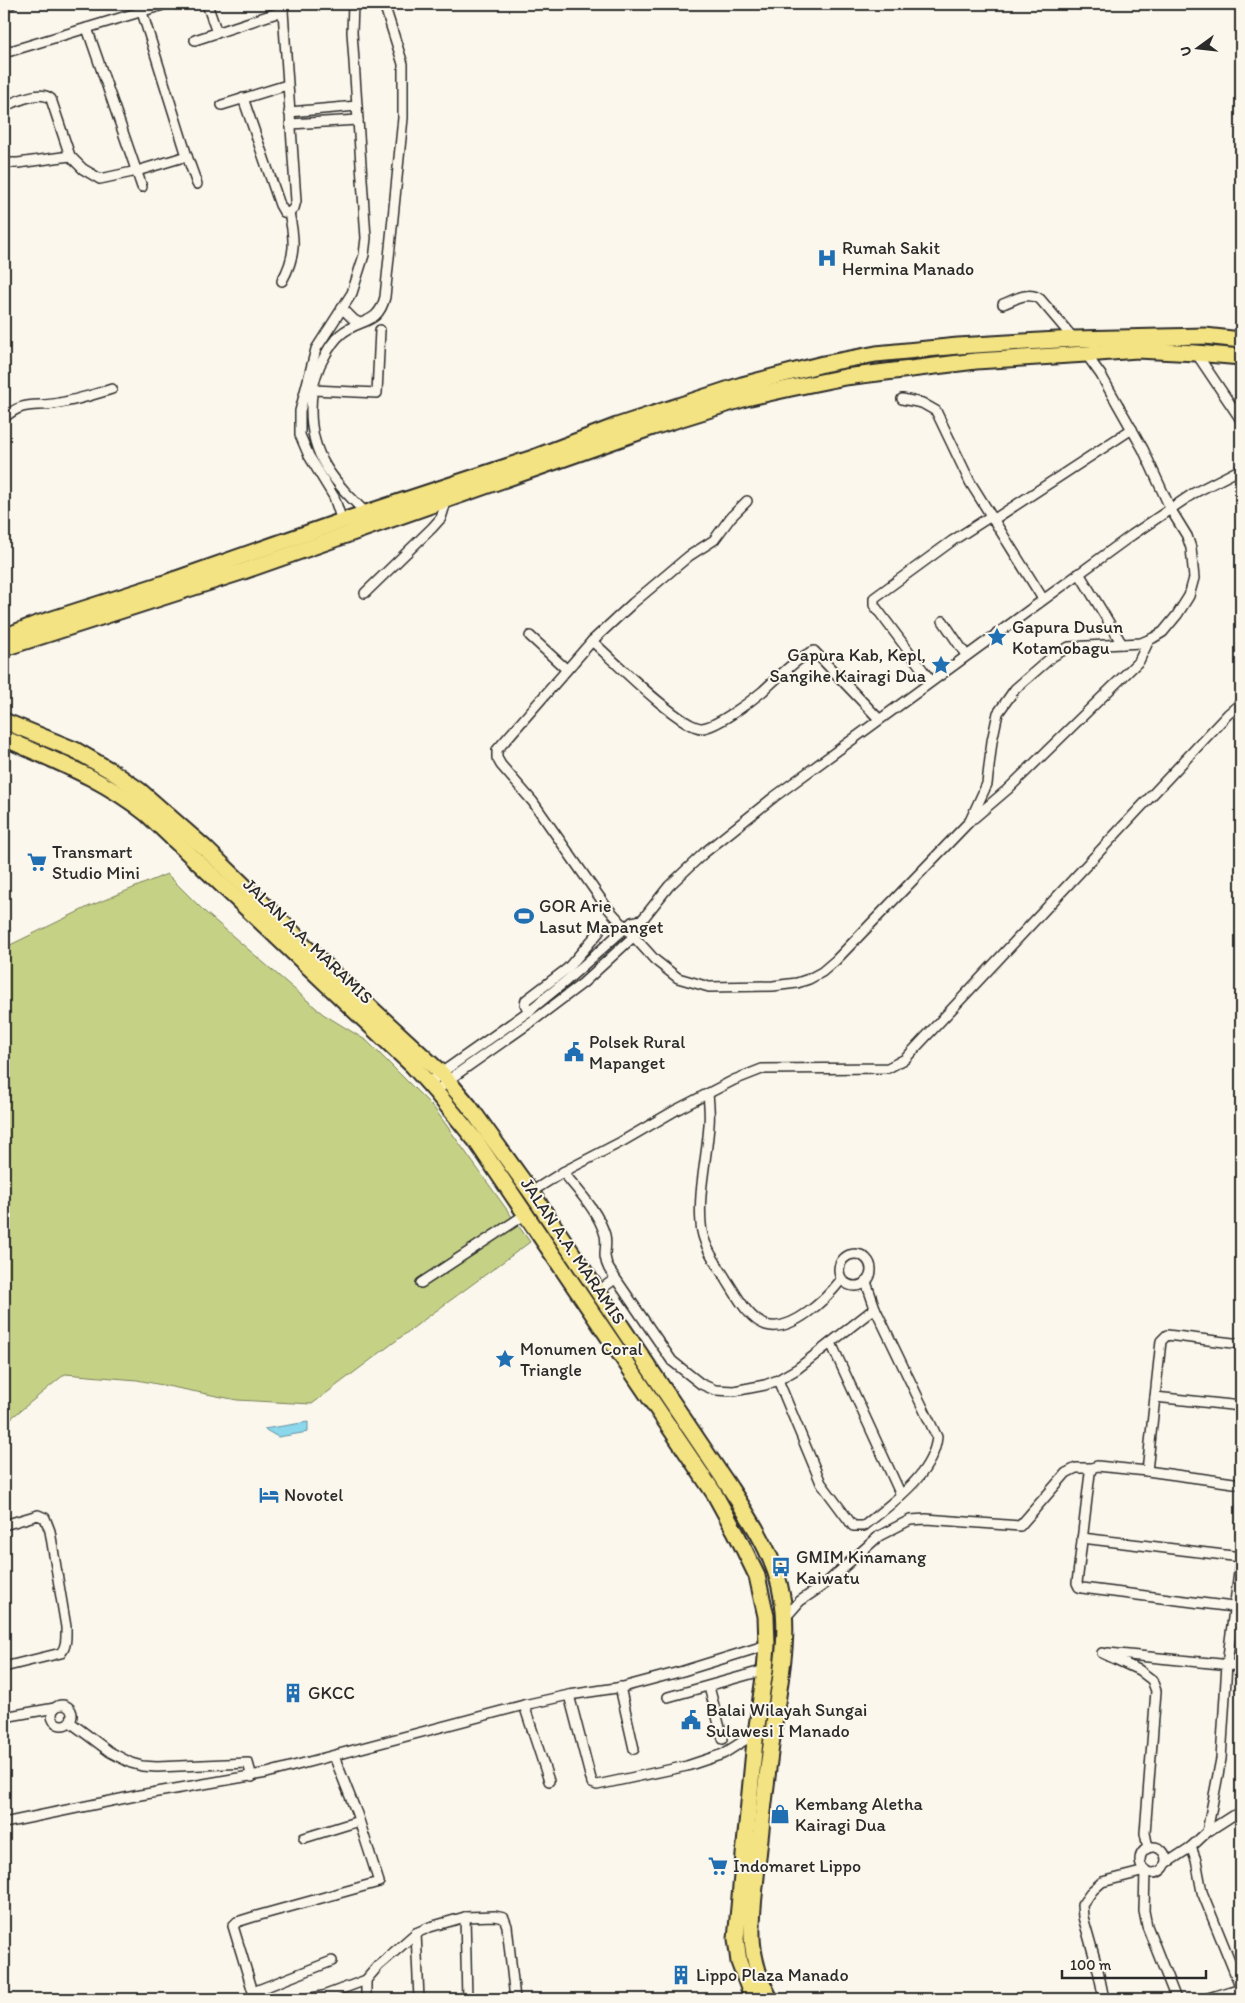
<svg xmlns="http://www.w3.org/2000/svg" width="1245" height="2003" viewBox="0 0 1245 2003" font-family="Itim,sans-serif">
	<style>
		.green { fill: #c5d286; stroke: #787e58 }
		.water { fill: #8bd7ec; stroke: #65929f }
		.lines { fill: none; stroke-linecap: round; stroke-linejoin: round }
		.street-casing { stroke: #2b2b2b; stroke-width: 12 }
		.highway-casing { stroke: #2b2b2b; stroke-width: 19 }
		.street { stroke: #fbf7ec; stroke-width: 9 }
		.highway { stroke: #f4e382; stroke-width: 15 }
		.labels { text-anchor: middle; dominant-baseline: central; stroke-width: 4; stroke-linejoin: round; paint-order: stroke }
		.poi-label { font-size: 18px; fill: #2b2b2b; stroke: #fbf7ec; text-anchor: start }
		.street-label { font-size: 18px; fill: #2b2b2b; stroke: #fbf7ec }
	</style>
	<rect width="100%" height="100%" fill="#fbf7ec"/>
	<filter id="ink" filterUnits="userSpaceOnUse"><feTurbulence type="fractalNoise" baseFrequency=".02" numOctaves="2"/><feDisplacementMap in="SourceGraphic" scale="10" xChannelSelector="R" yChannelSelector="G"/><feConvolveMatrix kernelMatrix="1 2 1 2 8 2 1 2 1" color-interpolation-filters="sRGB"/></filter>
	<g filter="url(#ink)">
		<path class="green" d="M167,874l38,38 118,102 44,27 67,67 96,134 -101,74 -117,88 -75,-4 -100,-20 -72,-6 -61,50v-476l86,-42z"/>
		<path class="water" d="M308,1422v10l-30,5 -14,-8z"/>
		<g class="lines">
			<defs>
				<g id="street">
					<path d="M207,4l10,29"/>
					<path d="M4,7l7,-3"/>
					<path d="M87,28l55,159"/>
					<path d="M195,40l88,-29"/>
					<path d="M4,53l159,-48"/>
					<path d="M243,98l37,107 4,7 5,1 5,-5 2,-7 -13,-190 1,-7"/>
					<path d="M222,105l65,-20"/>
					<path d="M4,106c12,-4 36,-17 47,-7l19,57 13,13 17,10 37,-8 50,-15 -45,-144"/>
					<path d="M289,112l68,-6"/>
					<path d="M290,124l68,-4"/>
					<path d="M187,156l10,28"/>
					<path d="M4,163h14l52,-7"/>
					<path d="M282,281c14,-25 13,-41 7,-68"/>
					<path d="M1003,304c13,-5 25,-13 37,-5l34,40"/>
					<path d="M342,308l12,12 6,3"/>
					<path d="M1196,353l45,67"/>
					<path d="M313,390l64,3 3,-63"/>
					<path d="M902,399l20,4 14,8 34,71 73,117"/>
					<path d="M4,418c19,-18 32,-10 55,-15 18,-3 36,-9 53,-14"/>
					<path d="M747,501l-16,16 -17,23 -25,16 -56,47 -41,38 -95,109v8l4,7 32,37 72,103 50,55 23,18 31,9 64,-1 24,-3 12,-4 13,-7 14,-12 134,-139 17,-37 5,-43 6,-28 17,-24 38,-33 16,-9 72,-4 12,-5 10,-6 14,-17 12,-19 5,-18 -3,-30 -4,-12 -16,-26 -28,-61 -42,-74 -15,-21"/>
					<path d="M366,513c-32,-32 -55,-55 -55,-103 0,-16 3,-31 9,-45 6,-11 11,-23 21,-31 19,-16 37,-8 44,-37l18,-179v-54l-19,-60"/>
					<path d="M993,520l139,-91"/>
					<path d="M342,521l-8,-24 -25,-41 -9,-21v-24l16,-62 36,-56 12,-38 2,-17 -14,-206 1,-28"/>
					<path d="M1079,573l43,71"/>
					<path d="M365,593l67,-65 9,-10 6,-19"/>
					<path d="M943,621l23,34"/>
					<path d="M530,636l36,33"/>
					<path d="M592,641c18,16 89,88 110,87 15,-1 49,-27 61,-37 12,-11 37,-36 51,-40l65,68"/>
					<path d="M931,681l-57,-76v-7l78,-57 39,-25"/>
					<path d="M974,818l34,-29 131,-128 10,-21"/>
					<path d="M529,1011l-4,-7 1,-4 42,-32 31,-36"/>
					<path d="M429,1084l12,-11 88,-62 37,-30 66,-59 10,-2"/>
					<path d="M436,1092l11,-11 91,-64 45,-34 50,-46 5,-7 4,-10 27,-34 35,-33 70,-56 358,-262 62,-42 47,-24"/>
					<path d="M708,1094c1,10 2,21 1,31 -2,33 -11,66 -8,99 1,20 15,39 25,55 10,15 22,40 40,46 26,8 61,-27 75,-45"/>
					<path d="M563,1172l58,-30 55,-32 58,-30 28,-11 126,-1 17,-9 323,-345 13,-11"/>
					<path d="M531,1192l32,-20c16,20 35,39 42,63 3,14 -4,18 4,34l63,92 29,23 14,6 19,1 31,-6 13,-5 19,-11 78,-61 -9,-26"/>
					<circle cx="855" cy="1270" r="16"/>
					<path d="M421,1283l105,-69"/>
					<path d="M597,1292l18,-13"/>
					<path d="M831,1343l70,152"/>
					<path d="M778,1380l43,103 32,43h11c27,-23 69,-50 73,-89l-62,-129"/>
					<path d="M1155,1397l6,-56 6,-6 74,9"/>
					<path d="M1147,1471l8,-74 86,9"/>
					<path d="M1241,1484l-94,-13 -50,-5 -5,2 -2,5 -13,110 2,4 3,1 159,20"/>
					<path d="M4,1525l34,-10 7,3 5,13 16,96c0,9 1,19 -5,26l-57,14"/>
					<path d="M1082,1538l159,19"/>
					<path d="M1241,1556l-14,108 -6,95 -14,73 -16,15 5,13 6,32 39,96"/>
					<path d="M785,1618l15,-17 25,-17 54,-48 31,-16 16,-1 94,7 46,-53 10,-5h16"/>
					<path d="M1102,1653l37,17 13,10 4,11 -11,142 3,15"/>
					<path d="M1108,1653l133,13"/>
					<path d="M620,1687l14,62"/>
					<path d="M709,1687l14,52"/>
					<path d="M569,1695l23,88 5,2 90,-19 36,-12 33,-21"/>
					<path d="M668,1697l97,-27"/>
					<path d="M524,1705l25,76"/>
					<circle cx="62" cy="1715" r="10"/>
					<path d="M4,1717l51,-9"/>
					<path d="M70,1722l40,30 21,11 11,3 15,1 91,-4 4,14"/>
					<path d="M4,1823l136,-28 127,-22 257,-68 45,-10 54,-8 60,-16 84,-26"/>
					<path d="M1207,1832l25,-16 9,-2"/>
					<path d="M304,1838l55,-17"/>
					<circle cx="1153" cy="1860" r="13"/>
					<path d="M1165,1864l26,-17"/>
					<path d="M465,1917l2,82"/>
					<path d="M416,1933l3,66"/>
					<path d="M332,1961l-79,31 -20,-66 4,-4 16,-5 126,-35 -22,-68 -23,-58"/>
					<path d="M366,1980v19"/>
					<path d="M306,1999l17,-3 43,-16 12,-14 38,-33 14,-6 35,-10 30,-1 9,2 3,8 8,73"/>
					<path d="M1104,1999l-6,-29 -15,-53 -1,-12 11,-15 9,-8 43,-11 -1,40 3,15 29,73"/>
					<path d="M1205,1999l36,-11"/>
				</g>
				<g id="highway">
					<path d="M4,637l30,-12 131,-42 177,-62 191,-63 84,-32 125,-41 81,-21 53,-10 82,-8 116,-7 131,-3 36,4"/>
					<path d="M4,648l237,-76 412,-145 93,-29 45,-10 54,-11 131,-16 110,-7 51,-4 59,3 45,4"/>
					<path d="M4,721l71,29 38,22 27,19 65,57 89,86 9,11 138,128 28,33 62,86 199,296c21,32 46,70 52,109 8,41 -3,86 -8,127 -7,48 -12,95 -17,143 -5,52 -13,84 13,132"/>
					<path d="M4,738c53,24 96,39 143,76l265,251 24,27 40,49 238,352 22,40 21,43 9,40 1,29 -2,25 -10,70 -19,199 3,23 14,37"/>
				</g>
			</defs>
			<use href="#street" class="street-casing"/>
			<use href="#highway" class="highway-casing"/>
			<use href="#street" class="street"/>
			<use href="#highway" class="highway"/>
		</g>
	</g>
	<defs>
		<symbol id="hospital-bare" viewBox="-9 -9 18 18"><path d="M-5-5h3v3.5h4V-5h3V5h-3V1.5h-4V5h-3Z" fill="#1f6fb2" stroke="#fbf7ec" stroke-width="2.5" paint-order="stroke"/></symbol>
		<symbol id="sight-bare" viewBox="-9 -9 18 18"><path d="M0-6L1.8-2.2L6-1.7L2.9 1.2L3.7 5.4L0 3.3L-3.7 5.4L-2.9 1.2L-6-1.7L-1.8-2.2Z" fill="#1f6fb2" stroke="#fbf7ec" stroke-width="2.5" paint-order="stroke"/></symbol>
		<symbol id="supermarket-bare" viewBox="-9 -9 18 18"><path d="M-6-5.5h2.5l.6 2H6L4.5 2H-2.5L-4.4-4H-6ZM-1.5 3.2a1.3 1.3 0 1 0 .1 0ZM3 3.2a1.3 1.3 0 1 0 .1 0Z" fill="#1f6fb2" stroke="#fbf7ec" stroke-width="2.5" paint-order="stroke"/></symbol>
		<symbol id="stadium-bare" viewBox="-9 -9 18 18"><path d="M0-5a6.5 5 0 1 0 0 10a6.5 5 0 1 0 0-10ZM-3.5-1.8h7v3.6h-7Z" fill="#1f6fb2" stroke="#fbf7ec" stroke-width="2.5" paint-order="stroke"/></symbol>
		<symbol id="civic-bare" viewBox="-9 -9 18 18"><path d="M-.6-6.5H3V-4.5H.6V-3L4-1V1h2V6H-6V1h2V-1L-.6-3ZM-1.2 2.5V6h2.4V2.5Z" fill="#1f6fb2" stroke="#fbf7ec" stroke-width="2.5" paint-order="stroke"/></symbol>
		<symbol id="hotel-bare" viewBox="-9 -9 18 18"><path d="M-6-4.5h1.5V1H6V5H4.5V3h-9V5H-6ZM-4 0a1.8 1.8 0 1 1 3.6 0ZM.5 0V-2.5h3Q6-2.5 6 0Z" fill="#1f6fb2" stroke="#fbf7ec" stroke-width="2.5" paint-order="stroke"/></symbol>
		<symbol id="bus-bare" viewBox="-9 -9 18 18"><path d="M-5-6H5V4H4V6H2V4H-2V6H-4V4H-5ZM-3.5-4V0h7V-4ZM-3.5 1.2v1.5H-2V1.2ZM2 1.2v1.5H3.5V1.2Z" fill="#1f6fb2" stroke="#fbf7ec" stroke-width="2.5" paint-order="stroke"/></symbol>
		<symbol id="building-bare" viewBox="-9 -9 18 18"><path d="M-4-6H4V6H1V3H-1V6H-4ZM-2.5-4.3h1.7v1.8h-1.7ZM.8-4.3h1.7v1.8H.8ZM-2.5-1h1.7V.8h-1.7ZM.8-1h1.7V.8H.8Z" fill="#1f6fb2" stroke="#fbf7ec" stroke-width="2.5" paint-order="stroke"/></symbol>
		<symbol id="shop-bare" viewBox="-9 -9 18 18"><path d="M-5-2.5h2.3a2.7 3.5 0 0 1 5.4 0H5L5.5 6h-11ZM-1.5-2.5h3a1.5 2.3 0 0 0-3 0Z" fill="#1f6fb2" stroke="#fbf7ec" stroke-width="2.5" paint-order="stroke"/></symbol>
	</defs>
	<g fill-rule="evenodd">
		<use href="#hospital-bare" x="813" y="244" width="28" height="28"/>
		<use href="#sight-bare" x="983" y="623" width="28" height="28"/>
		<use href="#sight-bare" x="927" y="651" width="28" height="28"/>
		<use href="#supermarket-bare" x="23" y="848" width="28" height="28"/>
		<use href="#stadium-bare" x="510" y="902" width="28" height="28"/>
		<use href="#civic-bare" x="560" y="1038" width="28" height="28"/>
		<use href="#sight-bare" x="491" y="1345" width="28" height="28"/>
		<use href="#hotel-bare" x="255" y="1481" width="28" height="28"/>
		<use href="#bus-bare" x="767" y="1553" width="28" height="28"/>
		<use href="#building-bare" x="279" y="1679" width="28" height="28"/>
		<use href="#civic-bare" x="677" y="1706" width="28" height="28"/>
		<use href="#shop-bare" x="766" y="1800" width="28" height="28"/>
		<use href="#supermarket-bare" x="704" y="1852" width="28" height="28"/>
		<use href="#building-bare" x="667" y="1961" width="28" height="28"/>
	</g>
	<g class="labels">
		<g class="poi-label">
			<text x="842" y="248">Rumah Sakit<tspan x="842" dy="21">Hermina Manado</tspan></text>
			<text x="1012" y="627">Gapura Dusun<tspan x="1012" dy="21">Kotamobagu</tspan></text>
			<text x="926" y="655" text-anchor="end">Gapura Kab, Kepl,<tspan x="926" dy="21">Sangihe Kairagi Dua</tspan></text>
			<text x="52" y="852">Transmart<tspan x="52" dy="21">Studio Mini</tspan></text>
			<text x="539" y="906">GOR Arie<tspan x="539" dy="21">Lasut Mapanget</tspan></text>
			<text x="589" y="1042">Polsek Rural<tspan x="589" dy="21">Mapanget</tspan></text>
			<text x="520" y="1349">Monumen Coral<tspan x="520" dy="21">Triangle</tspan></text>
			<text x="284" y="1495">Novotel</text>
			<text x="796" y="1557">GMIM Kinamang<tspan x="796" dy="21">Kaiwatu</tspan></text>
			<text x="308" y="1693">GKCC</text>
			<text x="706" y="1710">Balai Wilayah Sungai<tspan x="706" dy="21">Sulawesi I Manado</tspan></text>
			<text x="795" y="1804">Kembang Aletha<tspan x="795" dy="21">Kairagi Dua</tspan></text>
			<text x="733" y="1866">Indomaret Lippo</text>
			<text x="696" y="1975">Lippo Plaza Manado</text>
		</g>
		<g class="street-label">
			<text transform="translate(308 941) rotate(44)">JALAN A.A. MARAMIS</text>
			<text transform="translate(573 1251) rotate(56)">JALAN A.A. MARAMIS</text>
		</g>
	</g>
	<rect width="1245" height="2003" fill="none" stroke="#fbf7ec" stroke-width="20"/>
	<rect x="10" y="10" width="1225" height="1983" fill="none" stroke="#2b2b2b" stroke-width="2" filter="url(#ink)"/>
	<g transform="translate(1198 48) rotate(255)" stroke="#fbf7ec" stroke-width="4" paint-order="stroke">
	<path d="M0-4L9 19L0 12L-9 19Z" fill="#2b2b2b"/>
	<text y="-8" font-size="14" font-weight="bold" text-anchor="middle" fill="#2b2b2b">U</text>
	</g>
	<path d="M1062 1970v8h144v-8" fill="none" stroke="#2b2b2b" stroke-width="2.5"/>
	<text x="1070" y="1970" font-size="15" fill="#2b2b2b" stroke="#fbf7ec" stroke-width="4" paint-order="stroke">100 m</text>
</svg>
